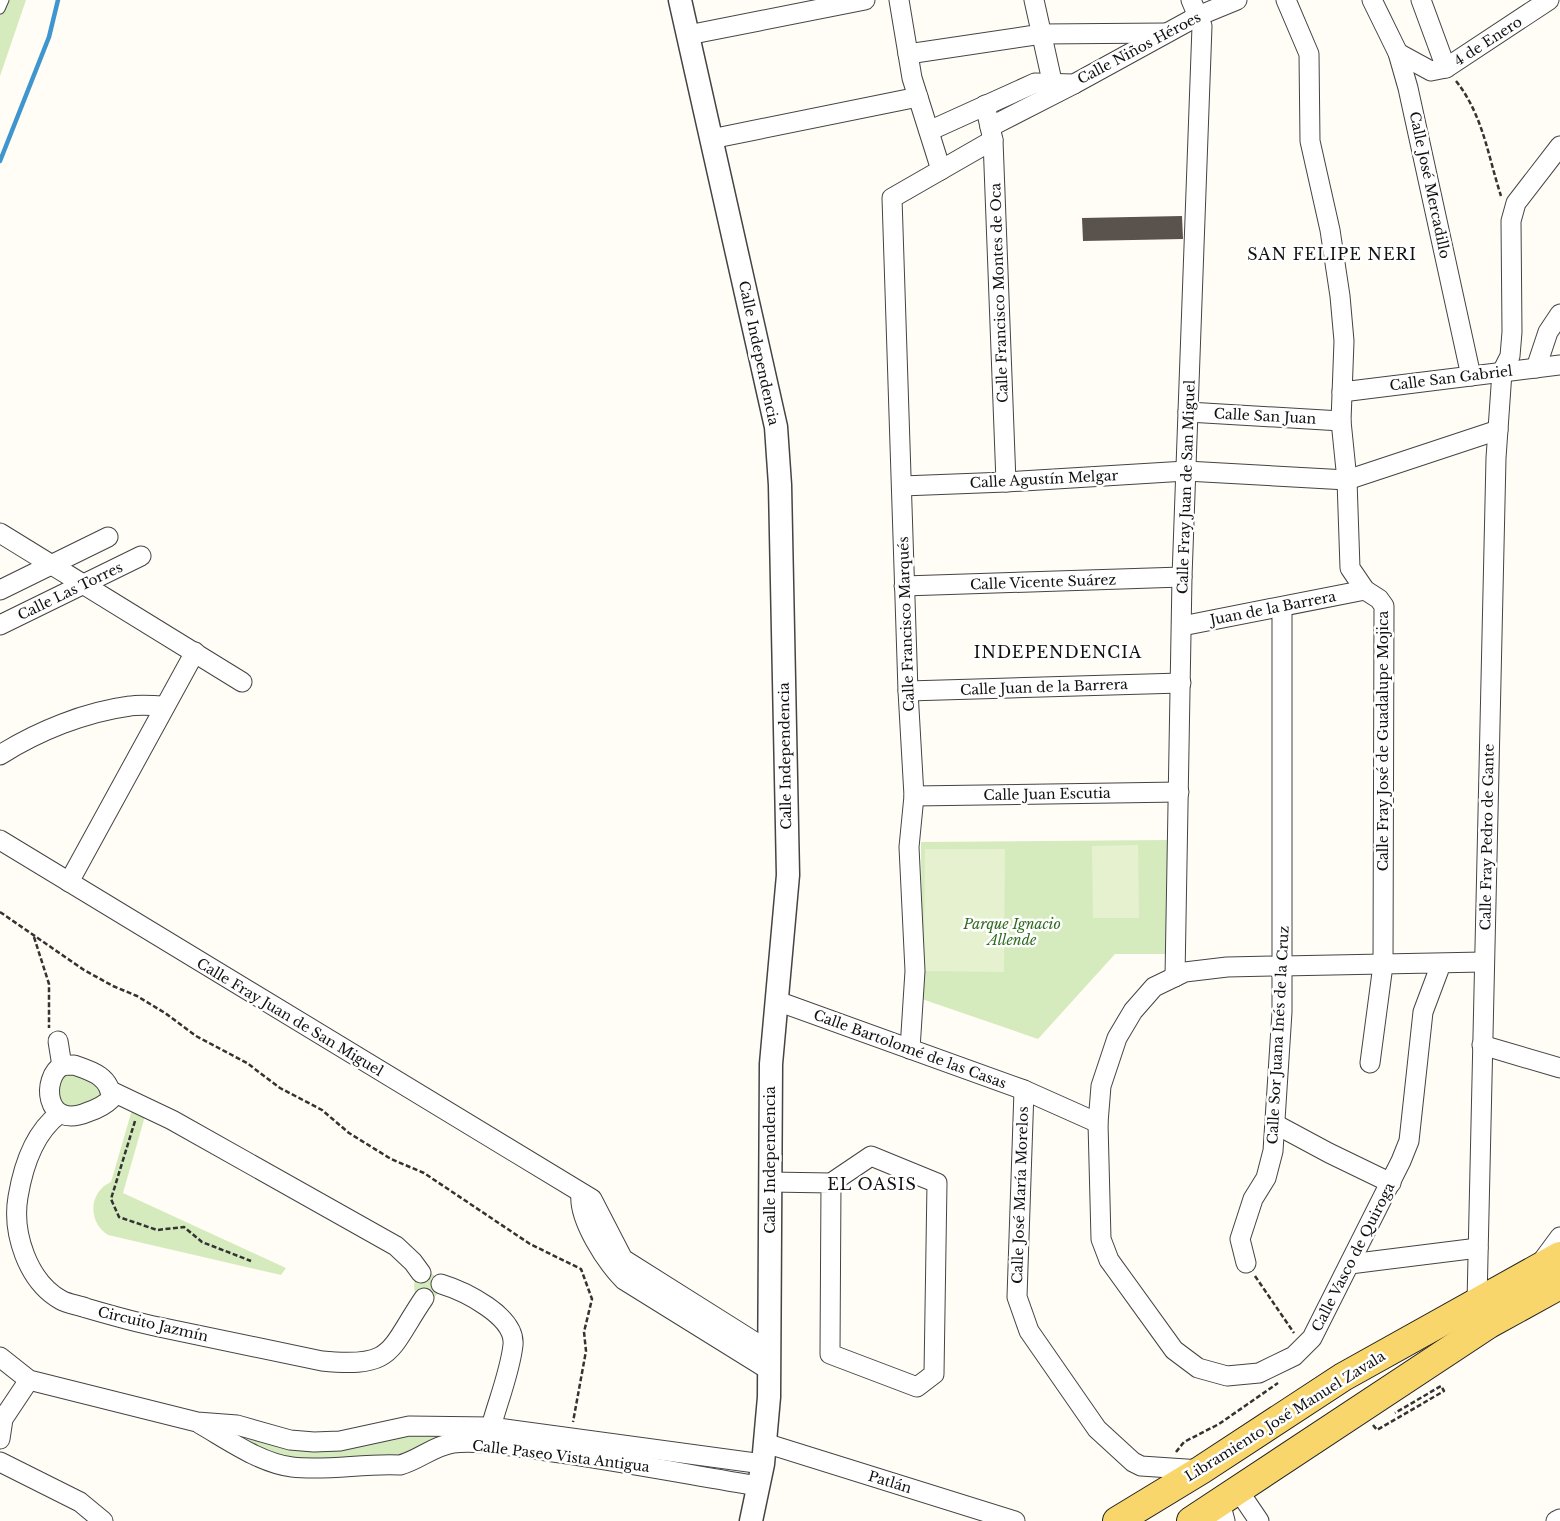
<svg xmlns="http://www.w3.org/2000/svg" width="1560" height="1521" viewBox="0 0 1560 1521" font-family="'Libre Baskerville',serif">
	<style>
		.green { fill: #d5ebbd }
		.pitch { fill: #e6f2cf }
		.lines { fill: none; stroke-linecap: round; stroke-linejoin: round }
		.stream { stroke: #3f96cf; stroke-width: 4.5 }
		.building { fill: #5a524d }
		.service-casing { stroke: #444; stroke-width: 11 }
		.minor-casing { stroke: #444; stroke-width: 21 }
		.tertiary-casing { stroke: #444; stroke-width: 25 }
		.primary-casing { stroke: #222; stroke-width: 30 }
		.path { stroke: #333; stroke-width: 2.5; stroke-dasharray: 5 2.5; stroke-linecap: butt }
		.service { stroke: #fff; stroke-width: 9 }
		.minor { stroke: #fff; stroke-width: 19 }
		.tertiary { stroke: #fff; stroke-width: 22 }
		.primary { stroke: #f9d66b; stroke-width: 28 }
		.labels { text-anchor: middle; dominant-baseline: central; stroke-width: 5; stroke-linejoin: round; paint-order: stroke }
		.street-label { font-size: 14px; fill: #111; stroke: #fff }
		.park-label { font-size: 14px; font-style: italic; fill: #2f6b1f; stroke: #fff }
		.quarter-label { font-size: 16px; letter-spacing: 1px; fill: #111; stroke: #fff }
	</style>
	<rect width="100%" height="100%" fill="#fffdf5"/>
	<g class="green">
		<path d="M0,0h26l-26,76z"/>
		<path d="M1168,840v114h-53l-77,85 -116,-40 -1,-157z"/>
		<path d="M62,1066l49,25 -45,26 -14,-35z"/>
		<path d="M134,1103l13,6 -24,84 163,75 -5,7 -173,-40c-20,-12 -20,-43 3,-53z"/>
		<circle cx="427" cy="1286" r="13"/>
		<path d="M237,1425l53,15 119,-14 80,18 -75,17 -101,7 -78,-24z"/>
	</g>
	<g class="pitch">
		<path d="M1138,845l1,73h-46l-1,-72z"/>
		<path d="M925,849h80l-1,123 -80,-1z"/>
	</g>
	<g class="lines">
		<path class="stream" d="M0,161l49,-124 9,-37"/>
	</g>
	<path class="building" d="M1182,216l1,23 -100,2 -1,-23z"/>
	<g class="lines">
		<defs>
			<path id="service" d="M0,9l4,-9"/>
			<g id="minor">
				<path d="M899,0l13,78 29,92"/>
				<path d="M1034,0l18,81"/>
				<path d="M1286,0l23,54 1,87 20,89 10,66 4,45 -3,80 6,59 3,88 15,22 14,9 5,7 -1,359 -13,98"/>
				<path d="M1372,0l26,53 10,35 63,288"/>
				<path d="M1421,0l25,68"/>
				<path d="M688,35l177,-35"/>
				<path d="M1398,53l33,18 15,-3 103,-68"/>
				<path d="M908,54l134,-20 124,-1"/>
				<path d="M985,105l8,35 13,342"/>
				<path d="M990,127l84,-43"/>
				<path d="M929,131l106,-48 39,1 124,-68 39,-16"/>
				<path d="M711,139l207,-42"/>
				<path d="M1536,368l12,-36 12,-18"/>
				<path d="M1342,392l218,-27"/>
				<path d="M1188,412l153,9"/>
				<path d="M902,486l104,-4 180,-11 161,9 151,-50"/>
				<path d="M0,533l242,149"/>
				<path d="M904,586l278,-9"/>
				<path d="M0,590l108,-53"/>
				<path d="M0,625l141,-69"/>
				<path d="M1182,626l183,-36"/>
				<path d="M908,691l273,-8"/>
				<path d="M0,755c38,-24 85,-43 130,-49 12,-2 24,0 35,0"/>
				<path d="M914,796l265,-4"/>
				<path d="M0,840l592,359 31,60 146,92"/>
				<path d="M69,882l126,-230"/>
				<path d="M1441,964l-18,48 -14,129 -8,20 -89,177 -18,18 -35,17 -32,3 -29,-8 -24,-18 -65,-90 -8,-21 -3,-116 3,-37 16,-48 16,-27 21,-24 31,-15 42,-5 256,-5"/>
				<path d="M1175,977l7,-400 20,-551 -11,-26"/>
				<path d="M777,1001l247,89 74,33"/>
				<path d="M58,1041l4,25"/>
				<path d="M1482,1045l78,23"/>
				<path d="M910,1049l5,-78 -6,-124 5,-51 -6,-105 -16,-493 101,-58"/>
				<path d="M74,1065c18,6 37,12 37,34 -7,7 -14,10 -23,13 -45,19 -46,-36 -26,-46 3,-1 9,-1 12,-1z"/>
				<path d="M1024,1090l-7,207 12,34 68,98 36,33 8,4 60,4"/>
				<path d="M111,1091l61,29 224,126 17,16 8,11"/>
				<path d="M59,1114c-25,19 -36,53 -41,83 -6,35 9,84 43,103 7,4 17,5 25,8 24,7 48,14 73,19 55,11 109,23 163,34 73,7 66,-10 102,-63"/>
				<path d="M1275,1124l54,29 62,30"/>
				<path d="M770,1182l61,1 40,-27 66,27 -3,191 -17,13 -87,-33 1,-171"/>
				<path d="M581,1194c-3,25 25,68 43,86l145,90"/>
				<path d="M1246,1263l-6,-24 13,-40 13,-21 7,-27 9,-139v-405"/>
				<path d="M1350,1264l128,-16"/>
				<path d="M1540,1264l20,-27"/>
				<path d="M441,1284c23,7 75,32 72,61 -3,27 -15,56 -22,82l-1,13"/>
				<path d="M1477,1302l19,-844 6,-86 8,-16 2,-24 -1,-111 5,-18 44,-57"/>
				<path d="M0,1357l29,23 168,42 40,3 53,15 24,2 26,-1 69,-15 82,1 272,37"/>
				<path d="M200,1424c28,16 60,39 92,43 36,4 72,-4 108,-2 19,-5 33,-19 53,-22 28,-3 59,4 87,7 73,10 146,24 218,36"/>
				<path d="M0,1439l3,-20 26,-39"/>
				<path d="M765,1443l250,78"/>
				<path d="M0,1462l80,40 23,19"/>
				<path d="M1238,1490l21,31"/>
				<path d="M1220,1502l5,19"/>
				<path d="M1556,1521l4,-2"/>
			</g>
			<path id="tertiary" d="M680,0l96,427 4,58 8,390 -17,189 -2,333 -6,67 -12,57"/>
			<g id="primary">
				<path d="M1117,1521l84,-51 142,-93 217,-121"/>
				<path d="M1191,1521l298,-197 71,-39"/>
			</g>
		</defs>
		<use href="#service" class="service-casing"/>
		<use href="#minor" class="minor-casing"/>
		<use href="#tertiary" class="tertiary-casing"/>
		<use href="#primary" class="primary-casing"/>
		<g class="path">
			<path d="M1456,81c27,34 32,75 45,115"/>
			<path d="M0,912l84,58 29,16 24,10 28,17 31,23 51,27 33,25 42,22 27,23 42,26 33,14 106,71 51,25 11,30 -8,33 2,19 -13,71"/>
			<path d="M34,937l15,47v44"/>
			<path d="M135,1121l-24,78 8,18 38,13 27,-3 18,15 49,19"/>
			<path d="M1255,1276l39,57"/>
			<path d="M1373,1425l4,5 67,-39 -3,-5 -46,27"/>
			<path d="M1176,1452l8,-10 35,-18 59,-41"/>
		</g>
		<use href="#service" class="service"/>
		<use href="#minor" class="minor"/>
		<use href="#tertiary" class="tertiary"/>
		<use href="#primary" class="primary"/>
	</g>
	<g class="labels">
		<g class="street-label">
			<text transform="translate(1488 41) rotate(-33)">4 de Enero</text>
			<text transform="translate(1139 48) rotate(-28)">Calle Niños Héroes</text>
			<text transform="translate(1430 185) rotate(78)">Calle José Mercadillo</text>
			<text transform="translate(999 293) rotate(-92)">Calle Francisco Montes de Oca</text>
			<text transform="translate(759 353) rotate(78)">Calle Independencia</text>
			<text transform="translate(1451 378) rotate(-7)">Calle San Gabriel</text>
			<text transform="translate(1265 416) rotate(3)">Calle San Juan</text>
			<text transform="translate(1044 479) rotate(-3)">Calle Agustín Melgar</text>
			<text transform="translate(1186 487) rotate(-88)">Calle Fray Juan de San Miguel</text>
			<text transform="translate(1043 582) rotate(-2)">Calle Vicente Suárez</text>
			<text transform="translate(70 591) rotate(-26)">Calle Las Torres</text>
			<text transform="translate(1273 608) rotate(-11)">Juan de la Barrera</text>
			<text transform="translate(906 624) rotate(-92)">Calle Francisco Marqués</text>
			<text transform="translate(1044 687) rotate(-2)">Calle Juan de la Barrera</text>
			<text transform="translate(1383 741) rotate(-90)">Calle Fray José de Guadalupe Mojica</text>
			<text transform="translate(785 756) rotate(-91)">Calle Independencia</text>
			<text transform="translate(1047 794) rotate(-1)">Calle Juan Escutia</text>
			<text transform="translate(1487 837) rotate(-89)">Calle Fray Pedro de Gante</text>
			<text transform="translate(290 1017) rotate(31)">Calle Fray Juan de San Miguel</text>
			<text transform="translate(1278 1035) rotate(-87)">Calle Sor Juana Inés de la Cruz</text>
			<text transform="translate(910 1049) rotate(20)">Calle Bartolomé de las Casas</text>
			<text transform="translate(770 1160) rotate(-90)">Calle Independencia</text>
			<text transform="translate(1020 1195) rotate(-88)">Calle José María Morelos</text>
			<text transform="translate(1353 1257) rotate(-63)">Calle Vasco de Quiroga</text>
			<text transform="translate(153 1324) rotate(13)">Circuito Jazmín</text>
			<text transform="translate(1285 1416) rotate(-32)">Libramiento José Manuel Zavala</text>
			<text transform="translate(561 1456) rotate(7)">Calle Paseo Vista Antigua</text>
			<text transform="translate(890 1482) rotate(17)">Patlán</text>
		</g>
		<g class="park-label">
			<text x="1012" y="924">Parque Ignacio<tspan x="1012" dy="16">Allende</tspan></text>
		</g>
		<g class="quarter-label">
			<text x="1332" y="254">SAN FELIPE NERI</text>
			<text x="1058" y="652">INDEPENDENCIA</text>
			<text x="872" y="1184">EL OASIS</text>
		</g>
	</g>
</svg>
